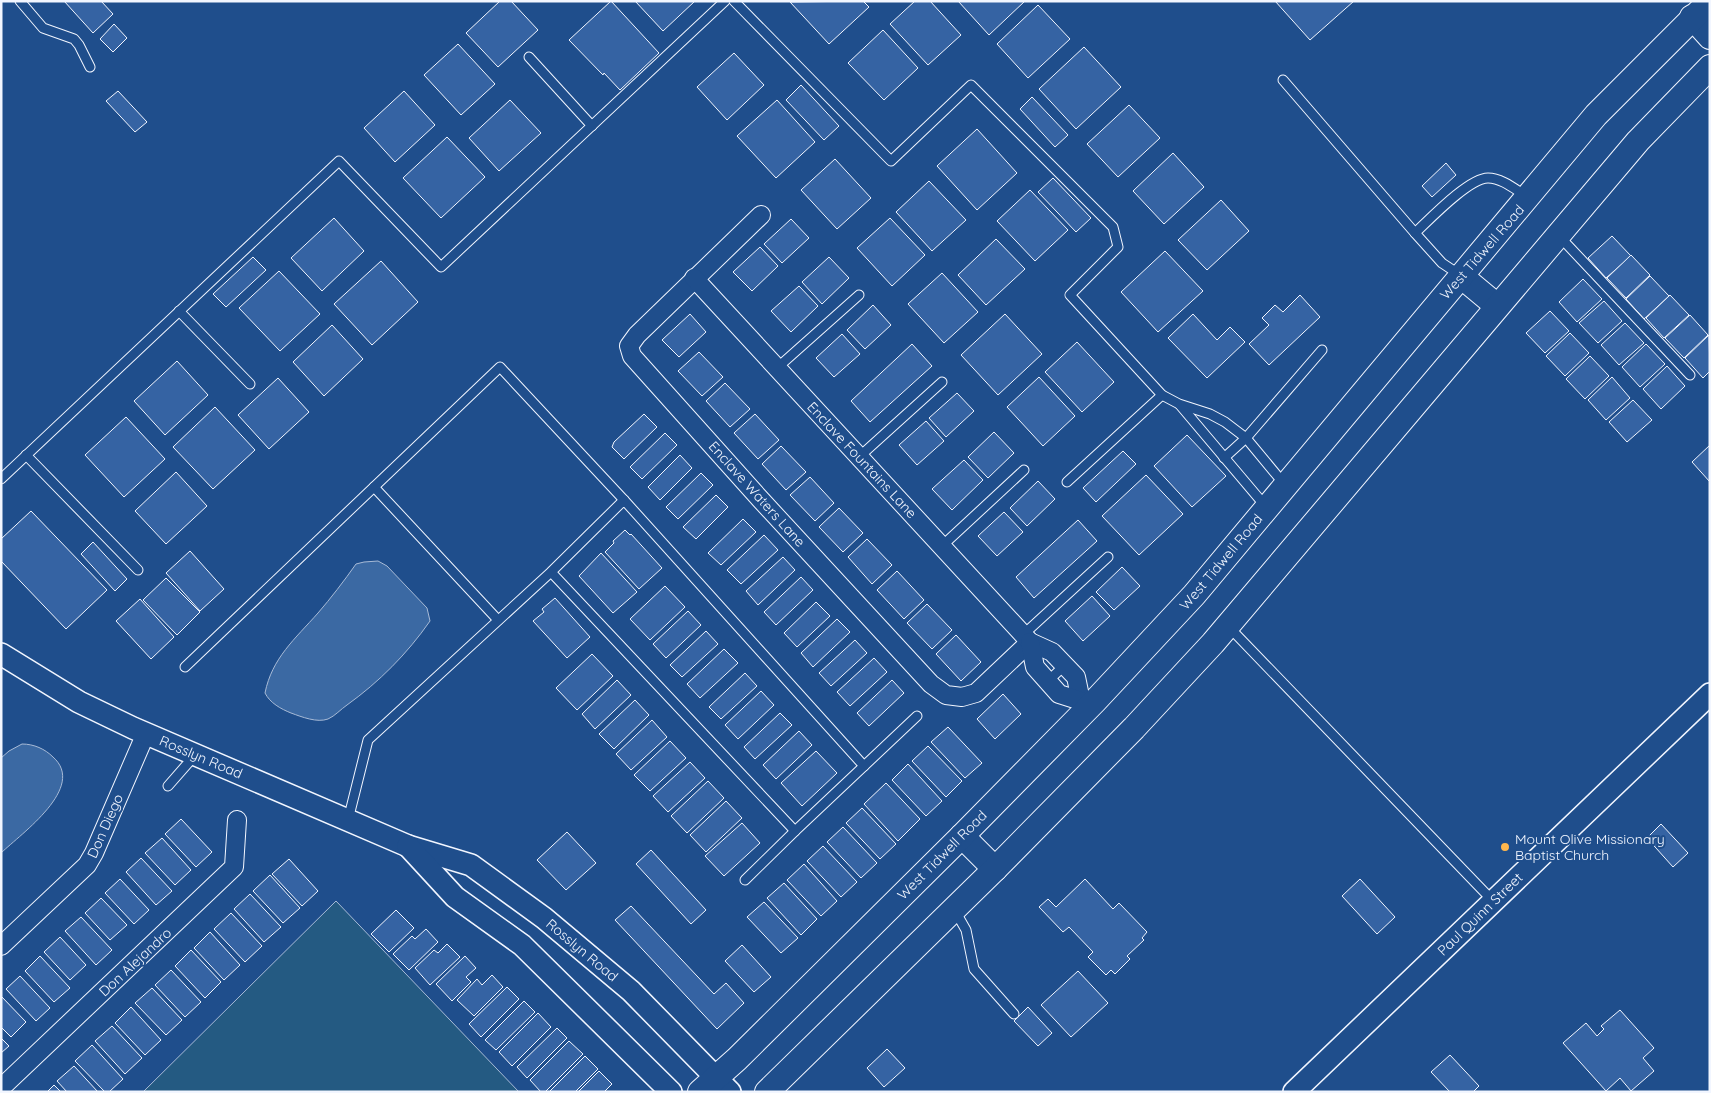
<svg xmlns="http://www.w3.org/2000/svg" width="1711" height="1093" viewBox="0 0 1711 1093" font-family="Quicksand,sans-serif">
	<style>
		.green { fill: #245a82; stroke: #a8bbd7 }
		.water { fill: #3b69a3; stroke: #a8bbd7 }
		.building { fill: #3563a3; stroke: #f2f6ff }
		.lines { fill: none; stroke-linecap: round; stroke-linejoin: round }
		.service-casing { stroke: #f2f6ff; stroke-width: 11 }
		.minor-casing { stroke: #f2f6ff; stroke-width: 20 }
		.tertiary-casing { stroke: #f2f6ff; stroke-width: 24 }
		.secondary-casing { stroke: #f2f6ff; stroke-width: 26 }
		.service { stroke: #1f4e8c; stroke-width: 9 }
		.minor { stroke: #1f4e8c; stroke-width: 18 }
		.tertiary { stroke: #1f4e8c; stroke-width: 21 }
		.secondary { stroke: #1f4e8c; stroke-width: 24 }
		.poi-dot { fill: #ffb74d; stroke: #1f4e8c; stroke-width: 2 }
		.labels { text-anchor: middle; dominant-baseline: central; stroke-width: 4; stroke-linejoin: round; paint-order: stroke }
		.street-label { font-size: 14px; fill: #f2f6ff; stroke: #1f4e8c }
		.poi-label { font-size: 14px; fill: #f2f6ff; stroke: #1f4e8c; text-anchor: start }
	</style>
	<rect width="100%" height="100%" fill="#1f4e8c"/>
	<path class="green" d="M336,901l183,191h-376z"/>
	<g class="water">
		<path d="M378,561l9,5 40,42 3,13c-23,33 -51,61 -83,84 -6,4 -12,11 -19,14 -11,4 -26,-2 -37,-6 -10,-4 -21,-10 -26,-20 7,-35 30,-54 53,-80 13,-15 26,-32 38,-49l8,-2z"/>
		<path d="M22,744c12,0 23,5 31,13 34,30 -31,76 -52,96v-95l8,-7z"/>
	</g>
	<g class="building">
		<path d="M64,1h37l12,13 -20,19z"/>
		<path d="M500,1h11l27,29 -40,37 -32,-34z"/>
		<path d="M611,1l48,52 -39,37 -16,-17 -1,2 -34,-35z"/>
		<path d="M635,1h60l-32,30z"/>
		<path d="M863,1l6,6 -40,37 -39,-42z"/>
		<path d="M915,1h15l31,34 -33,30 -38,-41z"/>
		<path d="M958,1h67l-36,34z"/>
		<path d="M1275,1h79l-44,39z"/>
		<path d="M1038,5l32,34 -42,39 -31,-34z"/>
		<path d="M114,24l13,14 -14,14 -13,-13z"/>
		<path d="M883,30l35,38 -34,32 -36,-37z"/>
		<path d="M458,44l37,40 -34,31 -37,-40z"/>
		<path d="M1084,47l37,40 -45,42 -37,-40z"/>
		<path d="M734,53l30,32 -37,35 -30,-33z"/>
		<path d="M801,85l38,41 -15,14 -38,-40z"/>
		<path d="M118,91l29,31 -12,10 -29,-31z"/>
		<path d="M404,91l31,34 -40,37 -31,-34z"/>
		<path d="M1032,97l36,38 -13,12 -35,-38z"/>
		<path d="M510,100l31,33 -42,38 -30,-33z"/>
		<path d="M777,100l38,42 -39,36 -39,-42z"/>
		<path d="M1129,105l31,33 -42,39 -31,-33z"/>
		<path d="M977,129l40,44 -40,37 -40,-44z"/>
		<path d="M447,137l38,40 -44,41 -38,-40z"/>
		<path d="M1173,153l31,34 -40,37 -31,-33z"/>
		<path d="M835,159l36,39 -34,31 -36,-39z"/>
		<path d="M1446,163l10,12 -24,22 -10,-11z"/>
		<path d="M1053,178l38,40 -15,14 -38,-40z"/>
		<path d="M929,181l37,39 -34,31 -36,-39z"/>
		<path d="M1030,190l38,40 -33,31 -38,-40z"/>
		<path d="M1221,200l28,31 -42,39 -29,-30z"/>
		<path d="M334,218l30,33 -42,40 -31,-33z"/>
		<path d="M890,218l35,37 -33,31 -35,-38z"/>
		<path d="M791,219l18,19 -27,25 -18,-19z"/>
		<path d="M1612,236l19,20 -25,22 -18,-20z"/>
		<path d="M996,239l29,30 -39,36 -28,-30z"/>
		<path d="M760,247l18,19 -26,25 -19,-19z"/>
		<path d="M1165,251l38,40 -45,41 -37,-40z"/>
		<path d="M1631,255l19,20 -24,23 -19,-20z"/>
		<path d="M253,257l13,13 -40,37 -13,-13z"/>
		<path d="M829,257l20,21 -27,26 -20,-22z"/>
		<path d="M381,261l37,41 -46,43 -38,-41z"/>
		<path d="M279,271l41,43 -40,37 -41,-43z"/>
		<path d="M942,273l36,39 -34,31 -36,-39z"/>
		<path d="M1650,276l19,20 -25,23 -18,-20z"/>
		<path d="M1583,279l19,20 -25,23 -18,-20z"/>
		<path d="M799,286l19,20 -27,26 -20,-21z"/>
		<path d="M1300,295l20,22 -51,48 -20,-21 20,-19 -7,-7 13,-13 8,7z"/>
		<path d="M1670,295l19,20 -25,23 -18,-20z"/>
		<path d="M1604,301l18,20 -24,22 -19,-20z"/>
		<path d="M873,305l18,20 -26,24 -18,-19z"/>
		<path d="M1550,311l19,20 -24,22 -19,-20z"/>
		<path d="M690,314l16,18 -27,25 -17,-17z"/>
		<path d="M1005,314l37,40 -44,41 -37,-40z"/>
		<path d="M1193,314l24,26 13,-13 15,15 -38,36 -39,-40z"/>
		<path d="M1690,315l18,20 -24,23 -19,-20z"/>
		<path d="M1625,323l19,20 -25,22 -18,-20z"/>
		<path d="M332,325l31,34 -39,37 -31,-34z"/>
		<path d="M1570,333l19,20 -24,23 -19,-20z"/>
		<path d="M842,334l18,20 -26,23 -18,-19z"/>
		<path d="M1709,335l1,36 -7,7 -18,-20z"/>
		<path d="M1077,342l37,40 -32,30 -37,-40z"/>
		<path d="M912,344l20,22 -62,56 -19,-21z"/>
		<path d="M1646,344l19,20 -25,23 -18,-20z"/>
		<path d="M699,352l24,25 -21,19 -24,-25z"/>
		<path d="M1590,356l19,20 -24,23 -19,-20z"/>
		<path d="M177,361l31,34 -43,40 -31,-34z"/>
		<path d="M1667,366l18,20 -24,23 -18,-20z"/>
		<path d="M1039,377l36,39 -32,30 -36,-39z"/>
		<path d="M1612,377l18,21 -24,22 -18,-20z"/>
		<path d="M278,378l31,34 -40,37 -31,-34z"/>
		<path d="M725,383l25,26 -20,18 -24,-26z"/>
		<path d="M957,393l17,18 -28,26 -17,-19z"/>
		<path d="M1633,400l19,20 -25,22 -18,-20z"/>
		<path d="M215,407l40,43 -42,39 -40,-42z"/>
		<path d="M644,414l13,13 -33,32 -12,-12 2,-5z"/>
		<path d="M755,414l24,26 -21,19 -24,-26z"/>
		<path d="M126,417l39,42 -41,38 -39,-42z"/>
		<path d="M926,421l18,20 -27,24 -18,-20z"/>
		<path d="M994,432l20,21 -26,25 -20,-21z"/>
		<path d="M665,433l12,12 -35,34 -12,-12z"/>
		<path d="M1187,435l39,41 -34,31 -38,-41z"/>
		<path d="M1710,445v37l-18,-20z"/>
		<path d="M781,446l25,26 -20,18 -24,-26z"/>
		<path d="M1123,451l13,13 -40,38 -13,-14z"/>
		<path d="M680,455l12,13 -32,32 -12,-13z"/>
		<path d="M964,460l19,20 -31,30 -20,-21z"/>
		<path d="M176,472l31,34 -41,38 -31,-33z"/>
		<path d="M701,473l12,12 -35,34 -12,-12z"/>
		<path d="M1146,475l37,39 -44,41 -37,-39z"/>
		<path d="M810,477l24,26 -19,18 -25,-26z"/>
		<path d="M1038,481l17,18 -28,27 -17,-18z"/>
		<path d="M716,495l12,12 -32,32 -13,-12z"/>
		<path d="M839,508l24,25 -20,19 -24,-25z"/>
		<path d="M31,511l76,79 -41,39 -65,-68v-22z"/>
		<path d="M1004,512l19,20 -26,24 -19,-20z"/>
		<path d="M743,519l13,13 -35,33 -13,-12z"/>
		<path d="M1078,520l19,21 -63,57 -18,-21z"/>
		<path d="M625,530l5,5 1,-1 31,34 -23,21 -34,-37 9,-9 -1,-2z"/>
		<path d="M764,535l14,15 -37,34 -14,-14z"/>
		<path d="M867,539l25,26 -20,19 -24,-27z"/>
		<path d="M93,542l34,37 -12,12 -34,-37z"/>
		<path d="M190,551l34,38 -24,22 -34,-38z"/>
		<path d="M601,553l36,39 -24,21 -34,-37z"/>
		<path d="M783,557l12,13 -37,35 -12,-14z"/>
		<path d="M1122,567l18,19 -26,24 -18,-18z"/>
		<path d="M897,571l27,29 -20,19 -27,-29z"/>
		<path d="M801,577l12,13 -37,35 -12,-13z"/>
		<path d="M166,578l34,34 -23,23 -34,-35z"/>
		<path d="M665,586l20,21 -35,33 -20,-21z"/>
		<path d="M1092,596l18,20 -27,25 -18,-20z"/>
		<path d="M555,598l35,39 -23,21 -34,-37 11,-9 -2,-3z"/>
		<path d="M140,599l34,38 -23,22 -35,-38z"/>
		<path d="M816,602l14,14 -33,31 -13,-14z"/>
		<path d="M927,604l25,26 -20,19 -25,-26z"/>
		<path d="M688,611l13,14 -35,33 -13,-14z"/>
		<path d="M837,619l13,13 -37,35 -12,-14z"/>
		<path d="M706,631l12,13 -36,33 -12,-12z"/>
		<path d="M956,635l25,27 -20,19 -25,-27z"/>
		<path d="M855,640l12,13 -36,33 -12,-13z"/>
		<path d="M724,649l14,14 -38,35 -13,-14z"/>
		<path d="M592,654l21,22 -36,34 -21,-22z"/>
		<path d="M874,658l13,14 -37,34 -13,-14z"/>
		<path d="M745,673l12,13 -36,33 -12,-12z"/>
		<path d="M617,680l14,15 -36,34 -13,-15z"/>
		<path d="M892,680l12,13 -35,33 -12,-13z"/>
		<path d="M761,691l13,14 -36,34 -13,-14z"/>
		<path d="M1003,694l18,20 -26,25 -18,-20z"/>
		<path d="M635,700l14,15 -35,34 -15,-15z"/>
		<path d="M780,713l12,12 -37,34 -11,-12z"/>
		<path d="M652,720l15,17 -36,33 -15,-16z"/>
		<path d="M948,727l34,36 -17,15 -34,-36z"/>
		<path d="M799,731l13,14 -36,34 -13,-14z"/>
		<path d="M670,741l16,17 -36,33 -16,-16z"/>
		<path d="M928,746l34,35 -16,16 -34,-36z"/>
		<path d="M816,751l21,22 -35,33 -21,-23z"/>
		<path d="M690,762l15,16 -37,34 -15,-16z"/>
		<path d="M908,764l34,37 -16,15 -34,-36z"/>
		<path d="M708,781l16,17 -37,35 -16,-17z"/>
		<path d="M886,783l34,36 -22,22 -34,-37z"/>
		<path d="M726,801l16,17 -36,34 -16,-17z"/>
		<path d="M862,808l34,36 -16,15 -34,-36z"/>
		<path d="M181,819l31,33 -16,15 -31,-33z"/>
		<path d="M742,823l18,20 -36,33 -19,-20z"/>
		<path d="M1661,824l27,29 -15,14 -26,-29z"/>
		<path d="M843,827l34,36 -16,15 -34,-36z"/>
		<path d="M567,832l29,31 -30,27 -29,-30z"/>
		<path d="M162,838l29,32 -16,15 -30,-32z"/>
		<path d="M823,846l34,36 -16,15 -34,-36z"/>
		<path d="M651,850l55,60 -15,14 -55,-60z"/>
		<path d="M141,858l31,33 -16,14 -30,-33z"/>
		<path d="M289,859l29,32 -16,15 -30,-32z"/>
		<path d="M804,864l33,37 -16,15 -34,-36z"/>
		<path d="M270,875l30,33 -17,15 -30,-32z"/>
		<path d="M120,879l29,31 -15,14 -29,-31z"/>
		<path d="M1085,879l28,30 6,-6 28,29 -5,6 2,2 -17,16 3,3 -15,15 -4,-4 -5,5 -18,-18 5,-5 -24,-25 -6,5 -24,-25 9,-8 8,8z"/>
		<path d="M1360,879l35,38 -18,17 -35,-38z"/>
		<path d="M784,883l33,36 -16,16 -34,-37z"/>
		<path d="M250,894l31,33 -17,15 -30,-33z"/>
		<path d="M101,898l26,27 -17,15 -25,-27z"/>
		<path d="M764,902l34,36 -17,15 -34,-36z"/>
		<path d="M631,906l83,88 12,-11 18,20 -27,26 -102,-109z"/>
		<path d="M396,910l18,18 -25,24 -18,-18z"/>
		<path d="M231,913l31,33 -17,16 -31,-33z"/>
		<path d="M81,917l31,33 -16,15 -31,-34z"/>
		<path d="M426,929l12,13 -29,28 -16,-16 19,-18 3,3z"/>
		<path d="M210,932l30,33 -16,15 -30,-32z"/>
		<path d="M60,937l26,28 -16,15 -26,-28z"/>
		<path d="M447,944l13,13 -30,28 -15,-17 19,-18 4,3z"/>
		<path d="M742,945l29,32 -17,15 -29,-31z"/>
		<path d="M191,950l30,32 -16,16 -30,-32z"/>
		<path d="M40,956l30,32 -16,14 -29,-31z"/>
		<path d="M465,956l11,12 -10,9 5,5 -19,19 -16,-17z"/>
		<path d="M171,970l30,32 -16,15 -30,-32z"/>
		<path d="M1078,971l30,32 -37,34 -30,-32z"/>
		<path d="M492,975l11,12 -29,29 -17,-16 20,-21 5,6z"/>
		<path d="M20,976l30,32 -14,13 -30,-32z"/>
		<path d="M507,987l12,12 -38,38 -12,-13z"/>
		<path d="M152,988l30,32 -16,15 -31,-32z"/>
		<path d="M1,996l25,26 -15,15 -10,-10z"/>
		<path d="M524,1001l11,11 -39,38 -11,-10z"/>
		<path d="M131,1007l30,33 -16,15 -30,-32z"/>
		<path d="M1028,1007l24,26 -14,13 -24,-25z"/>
		<path d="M1620,1010l34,38 -11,10 11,13 -23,20 -11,-13 -14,13 -43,-48 23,-20 11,13 7,-7 -3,-3z"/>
		<path d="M538,1013l13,14 -39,39 -13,-14z"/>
		<path d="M112,1026l30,32 -17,16 -30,-33z"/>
		<path d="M557,1028l10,10 -40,40 -10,-11z"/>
		<path d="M1,1038l8,8 -8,7z"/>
		<path d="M569,1041l14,13 -38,38h-4l-11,-12z"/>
		<path d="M92,1045l31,34 -14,13h-4l-30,-31z"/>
		<path d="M887,1049l18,19 -21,19 -17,-19z"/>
		<path d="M1450,1055l29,31 -6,6h-23l-19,-20z"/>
		<path d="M585,1056l13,13 -23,23h-26z"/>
		<path d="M74,1066l24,26h-31l-10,-11z"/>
		<path d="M599,1071l13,13 -8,8h-26z"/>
		<path d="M54,1085l7,7h-14z"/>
	</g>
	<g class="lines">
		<defs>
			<g id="service">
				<path d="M20,1l23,27 31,11 5,6 11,22"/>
				<path d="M734,1l157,160 80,-76 142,142 5,20 -48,48 92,100 17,9 31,10 15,8 21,16 39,47"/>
				<path d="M529,57l63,69"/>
				<path d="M1283,80l132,153"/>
				<path d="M1560,237l130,138"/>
				<path d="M1460,275l-18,-12 -27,-30c15,-14 54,-55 73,-55 14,0 28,12 38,18"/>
				<path d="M179,311l71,73"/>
				<path d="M777,368l82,-73"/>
				<path d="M1180,405l87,103"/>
				<path d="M26,455l112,115"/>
				<path d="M859,457l83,-75"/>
				<path d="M1224,458l22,-20 76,-88"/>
				<path d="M1,479l338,-318 102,106 284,-266"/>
				<path d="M1067,482l95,-87"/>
				<path d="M374,487l124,133"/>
				<path d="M942,546l82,-76"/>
				<path d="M1228,626l265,275"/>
				<path d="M1024,634l84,-77"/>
				<path d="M185,667l315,-300 124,133"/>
				<path d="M1048,681l17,-16"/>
				<path d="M864,766l53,-50"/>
				<path d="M168,786l28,-32"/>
				<path d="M348,820l20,-80 183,-168 73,-72 240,266 -69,65 -244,-259"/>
				<path d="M745,880l50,-49"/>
				<path d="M954,909l12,21 8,39 40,45"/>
			</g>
			<g id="minor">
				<path d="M761,215l-124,120 -8,11 3,10 129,144 170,184 15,11 16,2 14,-4 54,-51"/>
				<path d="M694,278l336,364 22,10 24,25 5,24"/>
				<path d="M1030,642l5,25 24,27 22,7 7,7"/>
				<path d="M1,946l86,-81 7,-12 52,-120"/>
				<path d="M1,1088l233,-221 3,-47"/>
			</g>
			<g id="tertiary">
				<path d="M1,654l78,48 54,26 275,118 63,19 73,53 87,73 99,101"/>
				<path d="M408,846l47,51 67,48 149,147"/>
				<path d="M1294,1092l416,-398"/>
			</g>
			<g id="secondary">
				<path d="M1692,17l18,20"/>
				<path d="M1461,276l36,30"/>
				<path d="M962,836l33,33"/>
				<path d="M700,1092l37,-33 225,-223 133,-135 99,-106 402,-480 114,-114"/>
				<path d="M767,1092l228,-223 139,-141 79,-85 425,-502 72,-74"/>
			</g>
		</defs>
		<use href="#service" class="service-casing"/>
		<use href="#minor" class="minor-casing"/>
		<use href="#tertiary" class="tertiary-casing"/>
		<use href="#secondary" class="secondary-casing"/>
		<use href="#service" class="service"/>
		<use href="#minor" class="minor"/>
		<use href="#tertiary" class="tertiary"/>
		<use href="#secondary" class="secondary"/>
	</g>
	<circle class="poi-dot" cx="1505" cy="847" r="5"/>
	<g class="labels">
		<g class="street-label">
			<text transform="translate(1482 252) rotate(-49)">West Tidwell Road</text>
			<text transform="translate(862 460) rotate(47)">Enclave Fountains Lane</text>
			<text transform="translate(757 494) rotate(48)">Enclave Waters Lane</text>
			<text transform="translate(1221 562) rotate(-50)">West Tidwell Road</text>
			<text transform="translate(201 757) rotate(23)">Rosslyn Road</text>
			<text transform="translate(105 826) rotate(-66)">Don Diego</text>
			<text transform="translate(942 855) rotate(-45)">West Tidwell Road</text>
			<text transform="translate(1480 914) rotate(-44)">Paul Quinn Street</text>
			<text transform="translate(582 950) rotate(40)">Rosslyn Road</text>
			<text transform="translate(135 962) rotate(-43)">Don Alejandro</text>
		</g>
		<g class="poi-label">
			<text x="1515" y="839">Mount Olive Missionary<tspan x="1515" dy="16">Baptist Church</tspan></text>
		</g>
	</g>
	<rect width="1711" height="1093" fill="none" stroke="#f2f6ff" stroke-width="5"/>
</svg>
